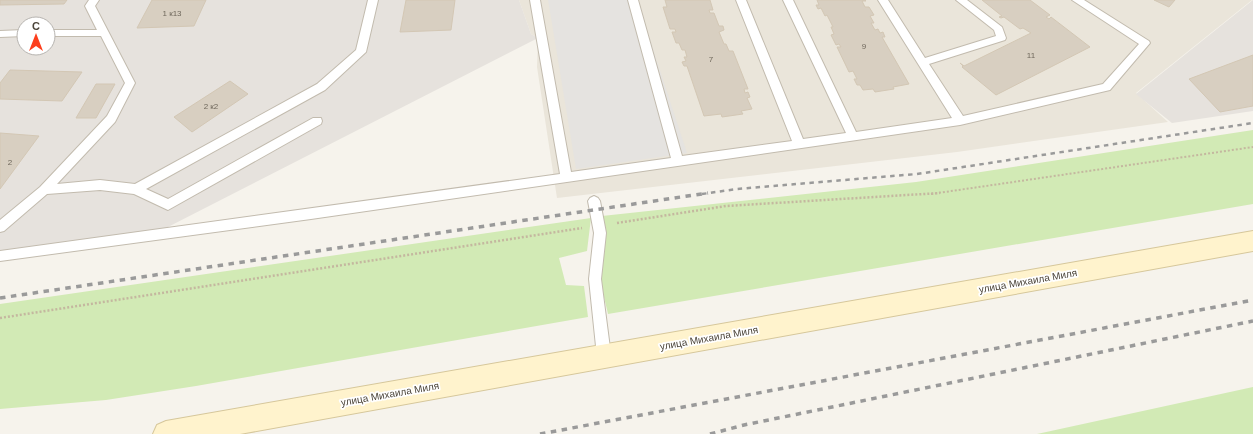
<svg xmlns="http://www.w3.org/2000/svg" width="1253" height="434" viewBox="0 0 1253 434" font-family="Helvetica,sans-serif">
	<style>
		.residential { fill: #eae5da }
		.industrial { fill: #e6e2dd; fill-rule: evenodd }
		.green { fill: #d2eab5 }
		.parking { fill: #e5e3e0 }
		.building { fill: #d8cfc1; stroke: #d3c7b4 }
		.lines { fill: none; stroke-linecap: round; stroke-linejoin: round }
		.service-casing { stroke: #c2bbae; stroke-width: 2 }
		.secondary-casing { stroke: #d6c79b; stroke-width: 2 }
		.path-far1 { stroke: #c4b79f; stroke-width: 2; stroke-dasharray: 2 2; stroke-linecap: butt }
		.path { stroke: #c4b79f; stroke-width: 2.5; stroke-dasharray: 2 2; stroke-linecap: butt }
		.service { fill: #fff; fill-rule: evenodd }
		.secondary { fill: #fff3cd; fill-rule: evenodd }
		.rail-far1 { stroke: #9a9a9a; stroke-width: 2.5; stroke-dasharray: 4.5 4.5; stroke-linecap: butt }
		.rail { stroke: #9a9a9a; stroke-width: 3.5; stroke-dasharray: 5.5 5.5; stroke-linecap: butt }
		.labels { text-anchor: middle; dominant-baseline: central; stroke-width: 3.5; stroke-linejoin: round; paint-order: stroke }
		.number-label { font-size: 8px; fill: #6e675b }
		.street-label { font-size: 10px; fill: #4b4439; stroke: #fff }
	</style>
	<rect width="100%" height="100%" fill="#f6f3ec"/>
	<path class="residential" d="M519,0h733l-116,93 32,29 -211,30 -400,46 -20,-131 1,-29 -7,-4z"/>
	<g class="industrial">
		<path d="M0,0h519l12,34 7,4 -374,191 -164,24zM24,24h24v24h-24z"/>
		<path d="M1253,0v111l-81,12 -36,-29z"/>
	</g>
	<g class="green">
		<path d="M1253,130v74l-645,110 -8,-34 2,-64 314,-34z"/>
		<path d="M591,218l-4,33 -28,7 7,27 18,1 4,31 -392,69 -90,14 -106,9v-105z"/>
		<path d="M1253,387v47h-216z"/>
	</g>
	<path class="parking" d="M548,0h89l50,153 -111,16z"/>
	<g class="building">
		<path d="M0,0h67l-3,4 -64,1z"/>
		<path d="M152,0h54l-12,26 -57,2z"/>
		<path d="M406,0h49l-4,30 -51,2z"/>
		<path d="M665,0h45l3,10h-4l1,3h4l5,13h4l1,4 -5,2 5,12h2l3,7h4l15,38h-4l1,4 3,-1 2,5 -3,1 5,11 -11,2 2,3 -21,3 -1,-3 -17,2 -17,-50h-3l-2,-4 4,-1 -2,-4h3l-2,-7h-3l-3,-7h-3l-4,-11h4l-1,-3h-5l-7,-22h4z"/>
		<path d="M817,0h48l1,1h-4l3,6h4l5,8 -4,1 4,7h-3l4,7 3,-1 2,4 3,-1 2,5h-3l27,47 -16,3 1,2 -19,3 -2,-3 -10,1 -3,-5h-3l-3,-6h3l-4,-8 -4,1 -12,-25h4l-2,-3 -3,1 -5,-10 3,-1 -3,-7h2l-6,-12 -2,1 -4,-8 -3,1 -2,-4h3z"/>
		<path d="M982,0h48l20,15 -4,2 3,2 2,-2 39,30 -94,48 -34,-28 1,-1 -3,-3 4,3 67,-33 -8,-5 -3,1 -16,-12 -3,1 -2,-1 3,-1z"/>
		<path d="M1154,0h21l-6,7z"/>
		<path d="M1253,55v51l-33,6 -31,-33z"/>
		<path d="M10,70l72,2 -20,29 -62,-2v-16z"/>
		<path d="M230,81l18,13 -56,38 -18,-15z"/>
		<path d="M96,84h19l-19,34h-20z"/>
		<path d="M0,133l39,3 -39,53z"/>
	</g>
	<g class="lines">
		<defs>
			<g id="service">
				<path d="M89,0h10l-4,6 40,77 -20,39 -58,62 43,-4 35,4 182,-100 39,-34 12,-50h10l-12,52 -41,38 -179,99 22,10 145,-81h8l1,3 -1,3 -153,86 -34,-16 -34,-4 -53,4 -43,37 -4,1v-12l40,-33 67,-71 18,-33 -24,-47h-53v-6h49l-12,-24z"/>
				<path d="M530,0h10l31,172 100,-14 -43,-158h10l44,156 110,-15 -56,-141h10l57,139 43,-6 -63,-133h10l63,132 96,-14 -74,-118h10l37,58 71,-22 -2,-6 -38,-30h11l35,27 4,11 -1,2 -76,24 34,52 140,-32 36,-40 -67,-44h12l65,41 1,2 -40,47 -150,35 -649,94 -311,42v-10l560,-77z"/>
				<path d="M24,30v6l-24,1v-6z"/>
				<path d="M594,196l4,2 2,3 6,32 -5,46 10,77 -2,5 -5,1 -5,-1 -2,-5 -8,-77 5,-46 -6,-32 2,-3z"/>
			</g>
			<path id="secondary" d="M1253,231v20l-1013,183h-87l4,-9 9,-4z"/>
		</defs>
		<use href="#service" class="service-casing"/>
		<use href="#secondary" class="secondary-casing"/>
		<path class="path-far1" d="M931,194l322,-47"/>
		<g class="path">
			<path d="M617,223l109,-17 214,-13"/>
			<path d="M0,318l582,-90"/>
		</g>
		<use href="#service" class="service"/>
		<use href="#secondary" class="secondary"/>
		<path class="rail-far1" d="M702,194l35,-5 180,-15 336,-51"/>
		<g class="rail">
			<path d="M0,298l708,-105"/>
			<path d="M540,434l713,-134"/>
			<path d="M710,434l34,-9 509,-104"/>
		</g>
	</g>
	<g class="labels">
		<g class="number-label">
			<text x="172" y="13">1 к13</text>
			<text x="864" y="46">9</text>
			<text x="1031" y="55">11</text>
			<text x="711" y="59">7</text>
			<text x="211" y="106">2 к2</text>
			<text x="10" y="162">2</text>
		</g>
		<g class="street-label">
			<text transform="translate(1028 281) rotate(-10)">улица Михаила Миля</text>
			<text transform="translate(709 338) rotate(-10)">улица Михаила Миля</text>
			<text transform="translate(390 394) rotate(-10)">улица Михаила Миля</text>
		</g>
	</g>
	<g transform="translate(36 36)"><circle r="19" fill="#ffffff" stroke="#b7b4b0"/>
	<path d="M0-3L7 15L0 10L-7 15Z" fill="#fc3f1d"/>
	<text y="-6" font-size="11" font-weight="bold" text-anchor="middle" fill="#4b4439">С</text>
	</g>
</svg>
